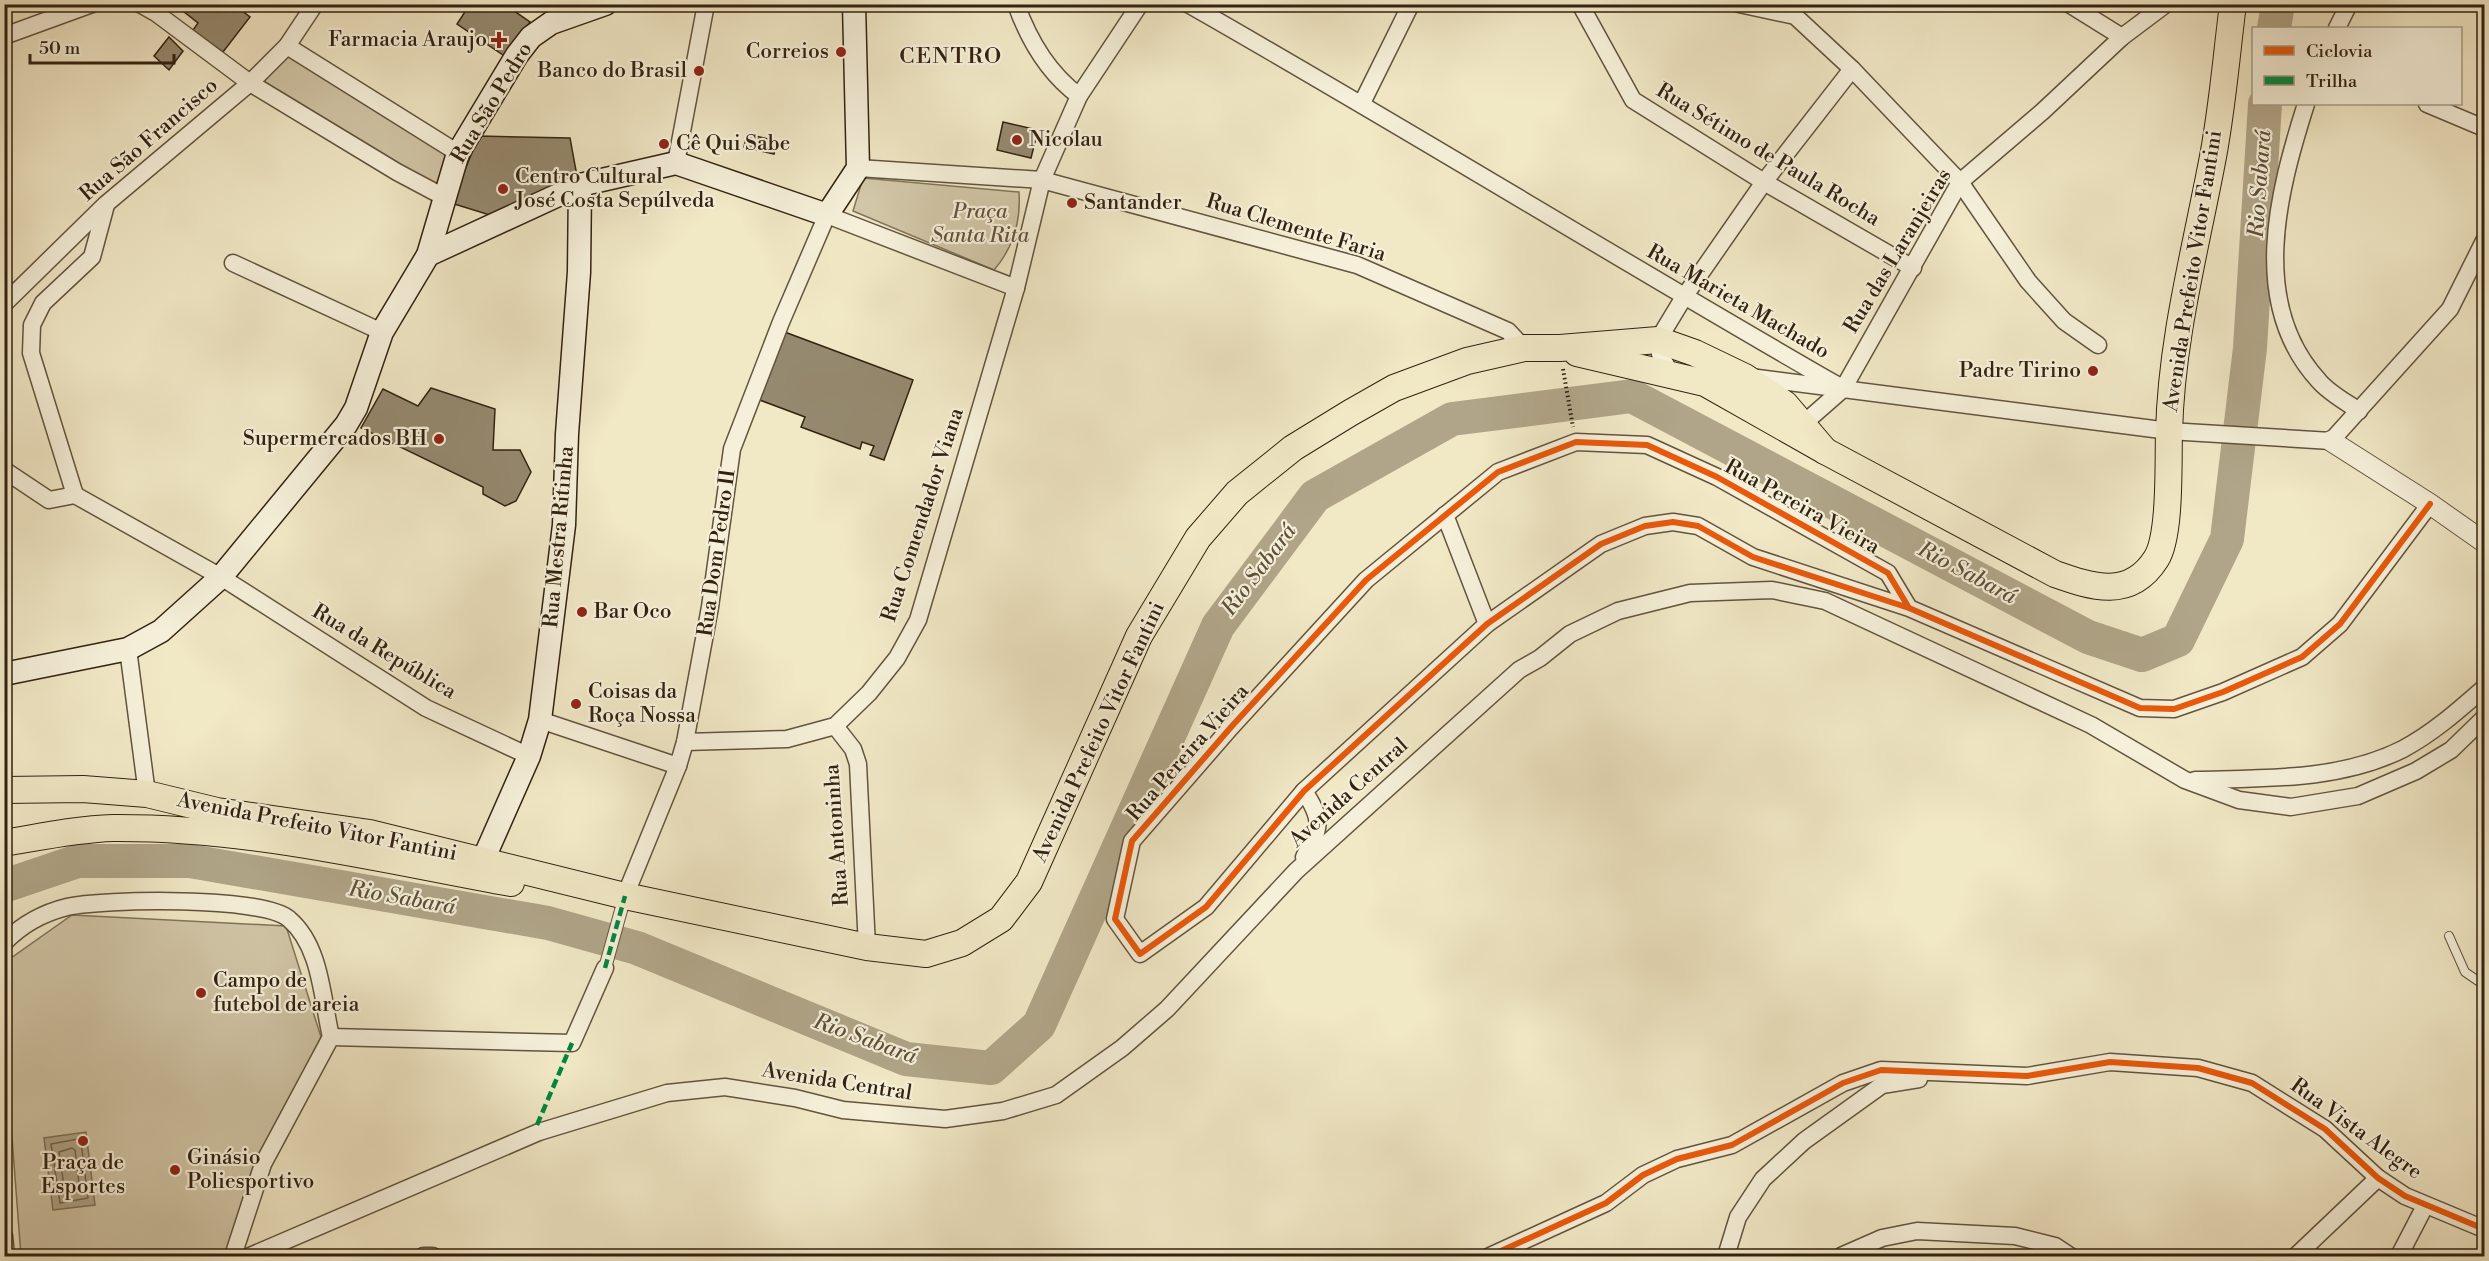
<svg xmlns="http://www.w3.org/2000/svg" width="2489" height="1261" viewBox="0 0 2489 1261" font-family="'Libre Bodoni',serif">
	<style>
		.green { fill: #d1c6a7; stroke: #82745c; stroke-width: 1.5 }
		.water { fill: #b0a588; stroke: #7e7158; stroke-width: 1.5 }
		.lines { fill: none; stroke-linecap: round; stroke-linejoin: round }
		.shore { stroke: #71644c; stroke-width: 1.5 }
		.river { stroke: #b0a588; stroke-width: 34 }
		.building { fill: #95896f; stroke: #322211; stroke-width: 1.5 }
		.service-casing { stroke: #62543e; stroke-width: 10 }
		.pedestrian-casing { stroke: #62543e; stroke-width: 14 }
		.minor-casing { stroke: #62543e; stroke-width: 19 }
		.tertiary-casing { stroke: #62543e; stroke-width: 22 }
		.secondary-casing { stroke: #322211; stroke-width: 25 }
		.primary-casing { stroke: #322211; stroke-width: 28 }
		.path { stroke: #322211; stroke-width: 4; stroke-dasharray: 1.5 3; stroke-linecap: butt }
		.service { stroke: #f6f0da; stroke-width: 8 }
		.pedestrian { stroke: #f6f0da; stroke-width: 12 }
		.minor { stroke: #f6f0da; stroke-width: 16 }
		.tertiary { stroke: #f6f0da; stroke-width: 20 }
		.secondary { stroke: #f6f0da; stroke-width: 22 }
		.primary { stroke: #f1e8c6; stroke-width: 26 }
		.quiet { stroke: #00873e; stroke-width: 4.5; stroke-dasharray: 9 4.5; stroke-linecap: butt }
		.cycleway-casing { stroke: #f6f0da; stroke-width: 10 }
		.cycleway { stroke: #e8590c; stroke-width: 6 }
		.poi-dot { fill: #8f2418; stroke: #f6f0da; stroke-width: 2 }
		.labels { text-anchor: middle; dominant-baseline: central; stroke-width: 4.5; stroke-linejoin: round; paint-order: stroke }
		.poi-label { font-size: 21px; fill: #322211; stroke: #f6f0da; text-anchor: start }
		.street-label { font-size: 21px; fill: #322211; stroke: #f6f0da }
		.park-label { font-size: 21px; font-style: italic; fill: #62533e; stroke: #f6f0da }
		.neighbourhood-label { font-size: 22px; letter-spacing: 1.5px; fill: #322211; stroke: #f6f0da }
		.water-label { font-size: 22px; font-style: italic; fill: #5e503b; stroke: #f6f0da }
	</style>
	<rect width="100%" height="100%" fill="#f1e8c6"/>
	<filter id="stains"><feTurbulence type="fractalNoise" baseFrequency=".00333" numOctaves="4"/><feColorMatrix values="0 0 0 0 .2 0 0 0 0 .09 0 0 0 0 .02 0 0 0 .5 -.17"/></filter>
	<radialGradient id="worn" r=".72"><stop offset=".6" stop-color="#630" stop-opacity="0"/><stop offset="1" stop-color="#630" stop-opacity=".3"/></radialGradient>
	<g class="green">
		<path d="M287,52l165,106 -16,29 -173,-104z"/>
		<path d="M863,178l156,14c2,30 -5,55 -25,78l-141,-59z"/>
		<path d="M72,915l214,11 35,111 -61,120 -28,92 -41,7h-170l-17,-224v-69z"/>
	</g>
	<path class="water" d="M86,1132l9,73 -42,5 -9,-72z"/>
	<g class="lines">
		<g class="shore">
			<path d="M78,1139l3,3 7,56 -28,5 -9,-59z"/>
			<path d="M72,1148l3,2 5,41 -13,4 -2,-2 -6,-41z"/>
		</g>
		<g class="river">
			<path d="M2274,28l4,-24"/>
			<path d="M4,886l74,-25h112l358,62 89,25 269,111 85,9 48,-43 179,-399 97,-130 137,-77 180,-23 456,241 54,18 36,-15 49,-101 23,-191 15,-244"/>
		</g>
	</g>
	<g class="building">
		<path d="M174,4h59l17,13 -27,35 -30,-22 5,-7z"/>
		<path d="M470,4h34l26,18 -24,35 -49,-33z"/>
		<path d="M169,37l14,14 -14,19 -15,-14z"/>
		<path d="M1003,122l35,8 -7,28 -34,-8z"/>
		<path d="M747,134l30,7 -3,13 -30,-7z"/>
		<path d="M479,136l91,2 7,38 -84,40 -42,-13z"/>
		<path d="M782,331l131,49 -29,80 -14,-5 4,-9 -12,-4 -2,7 -59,-22 4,-10 -48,-18z"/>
		<path d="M431,388l64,21 -2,41h27l11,22 -15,29 -11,5 -22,-12v-7l-122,-59 22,-39 35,17z"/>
	</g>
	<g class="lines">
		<defs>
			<path id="service" d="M2449,936l16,36 19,13"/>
			<path id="pedestrian" d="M605,968l20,-72"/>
			<g id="minor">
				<path d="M140,4l16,9 94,70 147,89 47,25"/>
				<path d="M1016,4c13,37 32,69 63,92"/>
				<path d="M1188,4c218,124 431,256 649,381"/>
				<path d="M1580,4l53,96 131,82 149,86"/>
				<path d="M1739,4l56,12 57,53 108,113 68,99 36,40 34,24"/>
				<path d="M2069,4l53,33"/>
				<path d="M2337,28l12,-24"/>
				<path d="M4,36l88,-32"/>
				<path d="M287,46l171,107"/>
				<path d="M1362,103l49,-99"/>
				<path d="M2306,104c-28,88 -58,200 13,277 10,12 27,21 40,30"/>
				<path d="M2427,104l57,24"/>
				<path d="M676,163l30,-159"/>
				<path d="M858,168l184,12 315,85 151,66 16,17"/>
				<path d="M233,263l149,69"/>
				<path d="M4,304l102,-100 144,-121 37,-37 28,-42"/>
				<path d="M1671,374l-11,-20 -2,-14 26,-43 80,-115 88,-113"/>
				<path d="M1750,377l419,54 162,10 119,-132 34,-68"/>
				<path d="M1794,425l9,-1 40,-35 117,-207 83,-71 79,-74 44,-33"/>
				<path d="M4,470l45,30 26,-5"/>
				<path d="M75,495l146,82 205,131 103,48"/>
				<path d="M75,495l-44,-142 1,-28 11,-22 49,-46 14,-52"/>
				<path d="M1445,515l42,109"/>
				<path d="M1909,608l-21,-35 -171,-96 -70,-32 -71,-3 -78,30 -132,108 -134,146 -100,115 -17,78 25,35 66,-47 98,-116 183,-167 114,-80 44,-18 28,-4 25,4 55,31 156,51 231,100 34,1 49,-17 79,-35 38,-33 90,-120"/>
				<path d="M128,649l19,145"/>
				<path d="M540,720l138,46"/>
				<path d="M835,726l18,23 5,15 9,183"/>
				<path d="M685,742l102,-3 48,-13 34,-33 28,-35 21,-38 98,-332 26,-108 37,-84 61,-92"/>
				<path d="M2195,780c69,-2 145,1 208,-31 30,-16 56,-39 81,-61"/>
				<path d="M1304,791c19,29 17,37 0,66"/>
				<path d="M625,896l53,-130 7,-24 25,-135 22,-158 49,-127 46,-107 189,73"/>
				<path d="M4,943c17,-18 39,-30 63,-36 35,-8 197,-11 222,12 32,27 33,79 42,118l-68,127 -30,92"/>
				<path d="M331,1037l241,6 33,-75"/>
				<path d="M4,1236l2,20"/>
				<path d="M250,1256l289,-124 128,-39 58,-6 70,11 48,12 102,9 58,-8 53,-16 66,-47 45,-39 129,-138 223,-201 21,-12 30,-24 48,-23 72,-18 82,-3 53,11 266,124 94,55 54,20 52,7 67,-11 58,-25 35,-21 33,-32"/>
				<path d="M423,1256h10"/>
				<path d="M1490,1256l116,-53 37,-28 34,-16 55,-14 111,-62 38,-13 146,6 83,-14 88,6 54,15 73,46 53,49 27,18 79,33"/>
				<path d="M1726,1256l12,-39 25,-38 41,-38 78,-56 37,-6"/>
				<path d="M1841,1256l41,-18 35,-7 98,5 40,10 15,10"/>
				<path d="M2296,1256l82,-78"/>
				<path d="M2399,1256l26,-50"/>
			</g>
			<path id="tertiary" d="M2331,441l99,63 54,38"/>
			<g id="secondary">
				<path d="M428,255l152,-70 96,-22 151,52 31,-47 -4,-164"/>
				<path d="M4,674l124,-25 33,-18 60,-54 125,-152 10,-17 26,-76 46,-77 30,-102 59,-98 14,-18 20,-14 54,-19"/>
				<path d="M476,876l53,-120 11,-36 24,-195 3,-91 12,-162 1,-87"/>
			</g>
			<g id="primary">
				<path d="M1577,353l128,30 120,68 230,123c37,13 75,26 101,-15 15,-23 12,-97 13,-126 2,-90 25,-178 42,-266 11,-53 15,-109 22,-163"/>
				<path d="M4,790l79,-1 64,5 70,17 153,22 255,63 242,51 59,7 36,-11 39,-24 28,-37 110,-246 59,-98 39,-45 56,-45 57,-35 44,-25 73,-27 57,-13h36l98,-8 37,13 50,24 40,27 40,47"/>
				<path d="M4,843c36,-6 73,-14 109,-15 136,-1 266,31 398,55"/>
			</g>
		</defs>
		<use href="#service" class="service-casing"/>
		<use href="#pedestrian" class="pedestrian-casing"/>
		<use href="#minor" class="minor-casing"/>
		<use href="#tertiary" class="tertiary-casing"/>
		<use href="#secondary" class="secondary-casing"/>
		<use href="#primary" class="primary-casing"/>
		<path class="path" d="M1563,369l10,58"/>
		<use href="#service" class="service"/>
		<use href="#pedestrian" class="pedestrian"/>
		<use href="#minor" class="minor"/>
		<use href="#tertiary" class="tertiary"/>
		<use href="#secondary" class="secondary"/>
		<use href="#primary" class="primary"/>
		<g class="quiet">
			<path d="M605,968l20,-72"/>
			<path d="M537,1125l35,-82"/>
		</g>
		<defs>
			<g id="cycleway">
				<path d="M1909,608l-21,-35 -171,-96 -70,-32 -71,-3 -78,30 -132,108 -134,146 -100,115 -17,78 25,35 66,-47 98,-116 183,-167 114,-80 44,-18 28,-4 25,4 55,31 156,51 231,100 34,1 49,-17 79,-35 38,-33 90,-120"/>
				<path d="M1490,1256l116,-53 37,-28 34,-16 55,-14 111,-62 38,-13 146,6 83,-14 88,6 54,15 73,46 53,49 27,18 79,33"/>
			</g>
		</defs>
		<use href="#cycleway" class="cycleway-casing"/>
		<use href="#cycleway" class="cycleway"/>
	</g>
	<g class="poi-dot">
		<path d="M496 31h6v6h6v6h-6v6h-6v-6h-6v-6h6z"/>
		<circle cx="841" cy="52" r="6"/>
		<circle cx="699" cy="71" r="6"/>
		<circle cx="1017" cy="140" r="6"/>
		<circle cx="664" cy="144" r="6"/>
		<circle cx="503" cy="189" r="6"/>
		<circle cx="1072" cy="203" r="6"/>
		<circle cx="2093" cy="371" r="6"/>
		<circle cx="439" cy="439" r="6"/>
		<circle cx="582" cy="612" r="6"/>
		<circle cx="576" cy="704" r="6"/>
		<circle cx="201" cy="993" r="6"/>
		<circle cx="83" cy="1141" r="6"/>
		<circle cx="175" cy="1170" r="6"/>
	</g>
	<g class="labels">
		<g class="poi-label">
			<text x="487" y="40" text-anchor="end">Farmacia Araujo</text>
			<text x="829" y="52" text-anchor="end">Correios</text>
			<text x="687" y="71" text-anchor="end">Banco do Brasil</text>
			<text x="1029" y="140">Nicolau</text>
			<text x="676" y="144">Cê Qui Sabe</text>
			<text x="515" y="177">Centro Cultural<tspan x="515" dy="24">José Costa Sepúlveda</tspan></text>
			<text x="1084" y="203">Santander</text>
			<text x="2081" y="371" text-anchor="end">Padre Tirino</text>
			<text x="427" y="439" text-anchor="end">Supermercados BH</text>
			<text x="594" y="612">Bar Oco</text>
			<text x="588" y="692">Coisas da<tspan x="588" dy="24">Roça Nossa</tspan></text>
			<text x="213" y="981">Campo de<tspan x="213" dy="24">futebol de areia</tspan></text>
			<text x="187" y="1158">Ginásio<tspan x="187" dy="24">Poliesportivo</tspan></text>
			<text x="83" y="1163" text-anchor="middle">Praça de<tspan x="83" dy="24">Esportes</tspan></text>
		</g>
		<g class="street-label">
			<text transform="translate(492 103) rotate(-59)">Rua São Pedro</text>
			<text transform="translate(149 140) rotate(-41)">Rua São Francisco</text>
			<text transform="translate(1768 155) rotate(31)">Rua Sétimo de Paula Rocha</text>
			<text transform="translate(1296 228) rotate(17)">Rua Clemente Faria</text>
			<text transform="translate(1898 251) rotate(-59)">Rua das Laranjeiras</text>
			<text transform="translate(2193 271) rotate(-81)">Avenida Prefeito Vitor Fantini</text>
			<text transform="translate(1738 302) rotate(30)">Rua Marieta Machado</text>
			<text transform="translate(1802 507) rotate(29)">Rua Pereira Vieira</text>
			<text transform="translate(923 515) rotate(-72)">Rua Comendador Viana</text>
			<text transform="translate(559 537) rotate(-85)">Rua Mestra Ritinha</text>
			<text transform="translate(717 553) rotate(-82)">Rua Dom Pedro II</text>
			<text transform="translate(384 652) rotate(31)">Rua da República</text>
			<text transform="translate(1099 732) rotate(-65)">Avenida Prefeito Vitor Fantini</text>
			<text transform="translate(1188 753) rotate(-49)">Rua Pereira Vieira</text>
			<text transform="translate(1349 793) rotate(-42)">Avenida Central</text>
			<text transform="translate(317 827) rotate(11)">Avenida Prefeito Vitor Fantini</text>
			<text transform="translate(837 835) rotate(-94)">Rua Antoninha</text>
			<text transform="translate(837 1082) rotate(9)">Avenida Central</text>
			<text transform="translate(2356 1129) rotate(36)">Rua Vista Alegre</text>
		</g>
		<g class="park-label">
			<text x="980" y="212">Praça<tspan x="980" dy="24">Santa Rita</tspan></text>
		</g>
		<g class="neighbourhood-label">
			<text x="951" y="56">CENTRO</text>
		</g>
		<g class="water-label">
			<text transform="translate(2260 184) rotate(-86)">Rio Sabará</text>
			<text transform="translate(1259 570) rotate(-53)">Rio Sabará</text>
			<text transform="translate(1967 573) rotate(28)">Rio Sabará</text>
			<text transform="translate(402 898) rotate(10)">Rio Sabará</text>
			<text transform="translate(865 1039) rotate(20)">Rio Sabará</text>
		</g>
	</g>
	<rect width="2489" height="1261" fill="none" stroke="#f1e8c6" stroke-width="24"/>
	<rect x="6" y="6" width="2477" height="1249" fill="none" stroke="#322211" stroke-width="3"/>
	<rect x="12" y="12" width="2465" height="1237" fill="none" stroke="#322211" stroke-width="1.5"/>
	<rect x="2252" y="27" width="210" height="78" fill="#f6f0da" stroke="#a89e8a" stroke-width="1.5"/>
	<rect x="2264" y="46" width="30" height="9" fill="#e8590c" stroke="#a89e8a" stroke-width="1.5"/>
	<text x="2306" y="57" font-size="18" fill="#322211">Ciclovia</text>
	<rect x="2264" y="76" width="30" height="9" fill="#00873e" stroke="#a89e8a" stroke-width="1.5"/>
	<text x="2306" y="87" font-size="18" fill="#322211">Trilha</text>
	<path d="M30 54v9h144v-9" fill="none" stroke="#322211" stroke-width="3"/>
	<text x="39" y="54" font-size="18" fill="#322211" stroke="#f6f0da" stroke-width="4.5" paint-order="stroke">50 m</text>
	<rect width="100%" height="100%" filter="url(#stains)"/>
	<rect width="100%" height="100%" fill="url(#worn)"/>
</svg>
